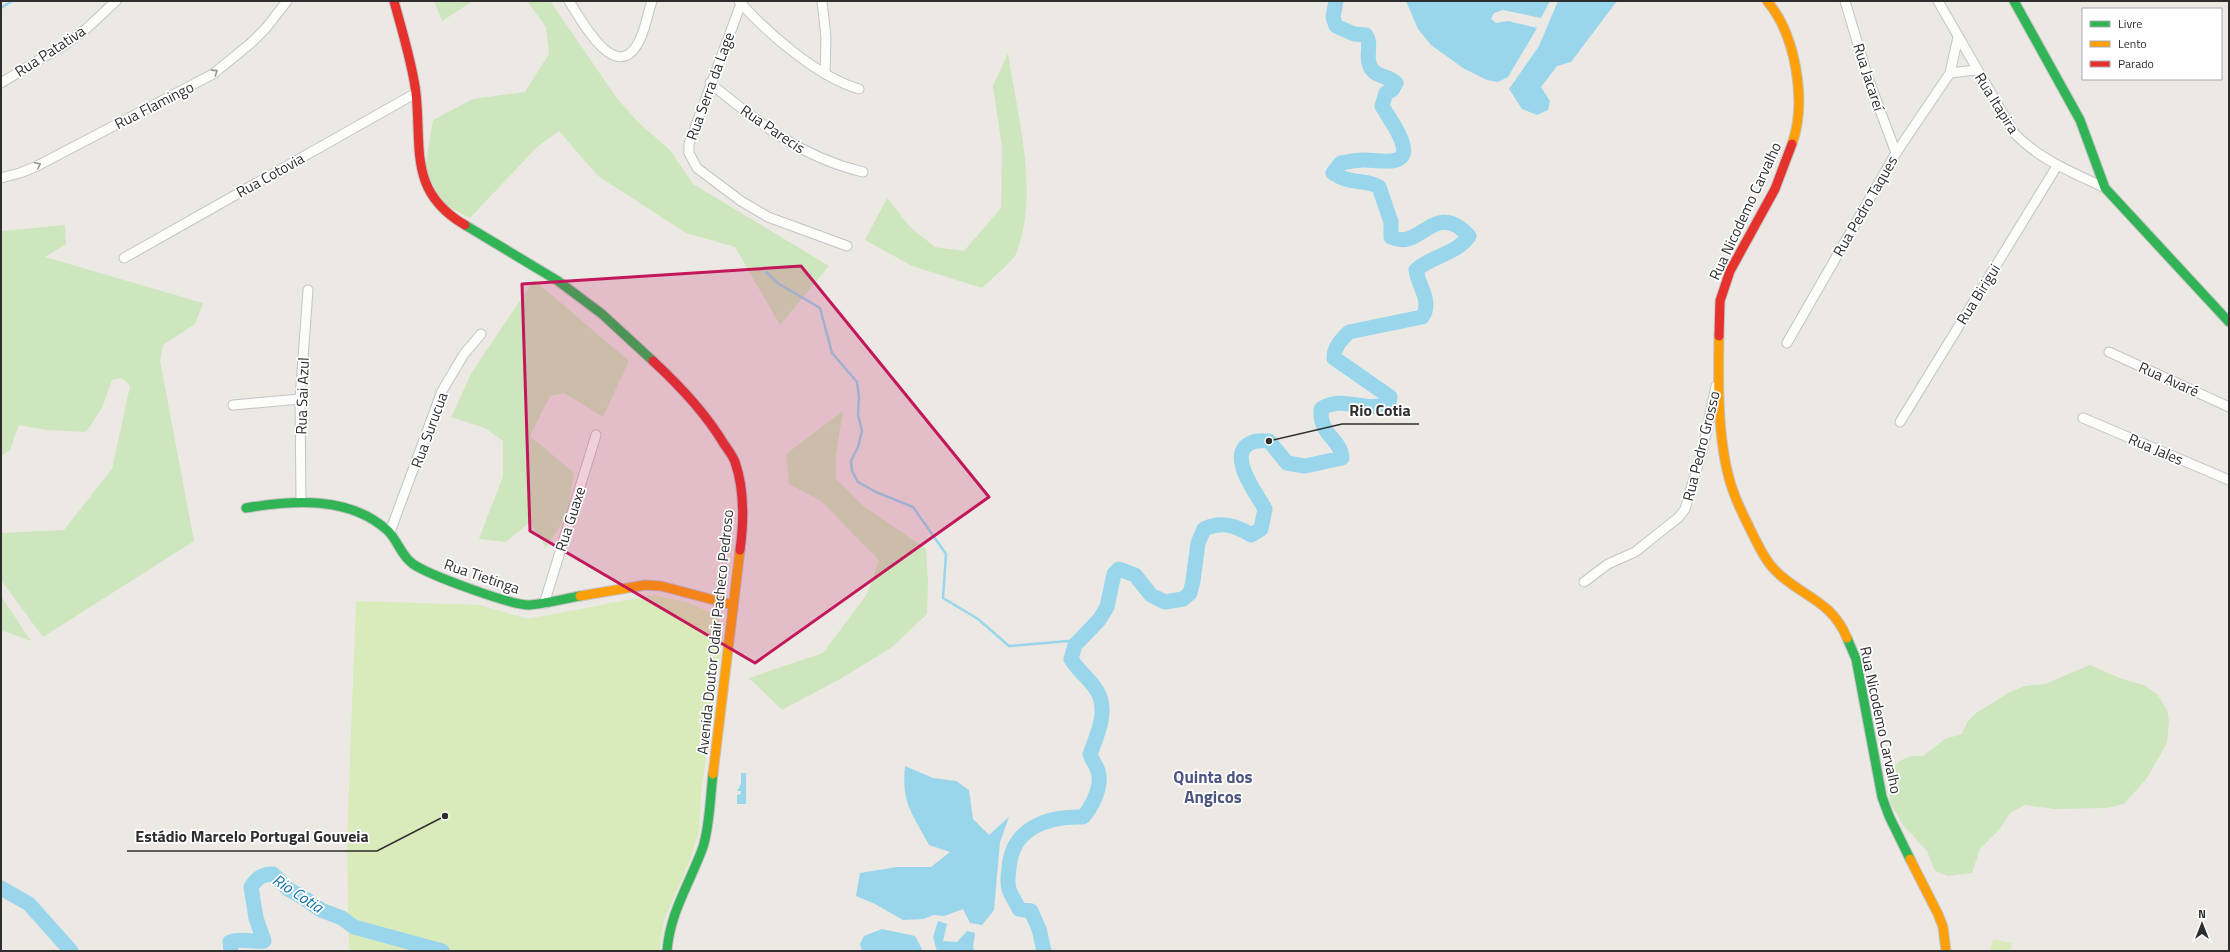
<svg xmlns="http://www.w3.org/2000/svg" width="2230" height="952" viewBox="0 0 2230 952" font-family="'Titillium Web',sans-serif">
	<style>
		.green { fill: #cee6be }
		.pitch { fill: #d9eabb }
		.water { fill: #99d6ec }
		.lines { fill: none; stroke-linecap: round; stroke-linejoin: round }
		.stream { stroke: #99d6ec; stroke-width: 2.5 }
		.river { stroke: #99d6ec; stroke-width: 15 }
		.street-casing { stroke: #c5c4c5; stroke-width: 11 }
		.fast-casing { stroke: #c5c4c5; stroke-width: 11 }
		.slow-casing { stroke: #c5c4c5; stroke-width: 11 }
		.jam-casing { stroke: #c5c4c5; stroke-width: 11 }
		.street { stroke: #fcfcfb; stroke-width: 9 }
		.fast { stroke: #30b455; stroke-width: 9 }
		.slow { stroke: #ff9f0a; stroke-width: 9 }
		.jam { stroke: #e5322d; stroke-width: 9 }
		.oneway { stroke: #959594 }
		.marked { fill: #c2185b; fill-opacity: 0.2; stroke: #c2185b; stroke-width: 3; stroke-linejoin: round }
		.labels { text-anchor: middle; dominant-baseline: central; stroke-width: 3.5; stroke-linejoin: round; paint-order: stroke }
		.street-label { font-size: 15px; fill: #2e2e2e; stroke: #fff }
		.water-label { font-size: 16px; font-style: italic; fill: #0d6fa3; stroke: #fff }
		.quarter-label { font-size: 17px; font-weight: bold; fill: #4d5680; stroke: #fff }
		.leader { fill: none; stroke: #2e2e2e; stroke-width: 1.5 }
		.callout-dot { fill: #2e2e2e; stroke: #fff; stroke-width: 1.5 }
		.callout-label { font-size: 16px; text-anchor: middle; font-weight: bold; fill: #2e2e2e; stroke: #fff; stroke-width: 3.5; stroke-linejoin: round; paint-order: stroke }
	</style>
	<rect width="100%" height="100%" fill="#ece8e4"/>
	<g class="green">
		<path d="M434,1h39l-31,20z"/>
		<path d="M527,1h23l66,96 22,25 32,28 23,34 136,82 -49,59 -45,-78 -49,-14 -88,-57 -39,-45 -22,16 -67,71 -27,-14 -18,-35 8,-49 40,-21 52,-7 24,-38 -3,-27z"/>
		<path d="M1008,53c9,61 32,141 8,201 -3,7 -27,27 -34,34l-70,-22 -47,-26 22,-42 23,29 25,20 29,4 37,-43 1,-60 -9,-62z"/>
		<path d="M65,225l1,19 -21,13 158,46 -8,21 -32,21 -3,16 34,180 -151,96 -42,-57v-47l63,-3 48,-61 18,-83 -8,-8 -10,2 -10,28 -16,24 -40,-2 -27,-5 -9,25 -9,6v-225z"/>
		<path d="M534,280l95,81 -26,56 -39,-24 -14,3 -20,40 44,37 -7,42 -21,33 -16,-26 -24,20 -27,-3 24,-63v-35l-18,-13 -34,-11 21,-45z"/>
		<path d="M843,411l-7,43v25l26,26 64,44 2,32 -1,33 -36,34 -51,31 -58,31 -33,-32 74,-25 44,-59 12,-34 -58,-59 -32,-17 -3,-30z"/>
		<path d="M1,596l30,45 -30,-11z"/>
		<path d="M2090,665l32,14 22,6 13,9 10,16 2,11 -2,22 -20,35 -23,26 -18,4 -51,1 -30,-4 -15,8 -11,17 -19,19 -8,24 -24,3 -13,-5 -8,-20 -24,-26 -13,-23 -2,-31 12,-10 10,-5h13l22,-17 17,-5 5,-12 9,-9 34,-21 15,-6 20,-2z"/>
	</g>
	<g class="pitch">
		<path d="M653,595l36,8 29,13 5,22 -22,155 -2,39 -10,30 -25,58 -5,31h-310l-2,-109 9,-241 123,4 49,14z"/>
		<path d="M1993,939l19,4 -2,8h-20z"/>
	</g>
	<g class="water">
		<path d="M1406,1h144l-9,17 -38,-8 -9,3 -3,6 5,4 12,-2 29,7 -29,49 -10,5 -11,-2 -24,-12 -32,-23 -13,-16z"/>
		<path d="M1558,1h59l-46,61 -14,4 -16,21 9,14 -2,9 -11,5 -15,-6 -13,-20 30,-43z"/>
		<path d="M905,766l28,12 23,3 13,9 4,29 16,16 20,-18 -9,25 -6,68 -12,15 -12,-2 -7,-14 -19,7 -10,-1 -11,4 -20,1 -28,-16 -19,-8 4,-23 37,-6h34l19,-15 -21,-7c-16,-31 -28,-41 -24,-79z"/>
		<path d="M741,773h5v31h-9v-9l4,-1v-3h-4l4,-7z"/>
		<path d="M938,921l9,3 -4,17 14,1 10,-11 8,2 -2,15 2,3h-38l-4,-14z"/>
		<path d="M882,929l33,7 8,15h-61l-2,-7 4,-8z"/>
	</g>
	<g class="lines">
		<g class="stream">
			<path d="M1,8l11,-7"/>
			<path d="M766,272l13,12 41,24 12,45 25,29 2,15 -1,18 4,16 -4,16 -7,14 1,10 6,11 18,10 37,15 33,47 -3,44 35,21 31,27 71,-6"/>
		</g>
		<g class="river">
			<path d="M1,888l28,16 42,47"/>
			<path d="M231,951l-1,-9c11,-4 22,0 34,-1l-8,-23 -5,-31c6,-9 11,-13 22,-13l15,15 16,9 17,12 21,8 12,9 88,24"/>
			<path d="M1044,951l-5,-22 -8,-18 -12,-2c-3,-7 -8,-13 -10,-20 -2,-6 -1,-14 0,-21 3,-40 38,-52 74,-51 9,-10 20,-32 15,-46 -2,-6 -6,-11 -8,-17 7,-19 19,-43 7,-63 -6,-11 -18,-19 -26,-32l4,-14 24,-25 8,-13 7,-33 5,-5 16,6 16,20 14,7 18,-3 7,-6 3,-12 5,-38 6,-14c17,-8 32,-4 47,6l10,-6 4,-20c-8,-15 -41,-57 -12,-67 5,-2 11,-1 16,-1l18,22 18,3 37,-8c-1,-19 -23,-23 -21,-49 21,-15 46,5 68,-6l1,-6 -56,-39c0,-11 7,-18 15,-26l73,-15c11,-15 -4,-31 -6,-47 15,-14 41,-16 53,-34 -35,-38 -48,16 -78,1v-15l-12,-35c-13,-8 -28,-2 -46,-14l8,-10c7,-1 14,-3 22,-3 12,-1 46,9 40,-15 -3,-13 -14,-27 -21,-39l4,-13 6,-3 4,-7c-6,-6 -16,-6 -23,-12 -10,-11 0,-26 -7,-36l-12,-1 -18,-8 -3,-9 3,-16"/>
		</g>
		<defs>
			<g id="street">
				<path d="M569,1c11,17 45,82 68,44 8,-12 10,-30 15,-44"/>
				<path d="M739,1c28,32 79,76 120,88"/>
				<path d="M742,1l-53,143v9l8,15 44,33 27,16 79,29"/>
				<path d="M822,1l4,36 -1,37"/>
				<path d="M1845,1l23,77 28,75"/>
				<path d="M1938,1l76,132c26,27 58,39 91,55"/>
				<path d="M1950,73l26,-3"/>
				<path d="M1,83l66,-40 19,-14 30,-28"/>
				<path d="M710,83c49,40 90,74 153,89"/>
				<path d="M1,178l19,-5 17,-7 176,-92 38,-31 15,-15 21,-27"/>
				<path d="M124,258l292,-165"/>
				<path d="M1787,343l109,-190 54,-80 8,-36"/>
				<path d="M2109,352l120,55"/>
				<path d="M233,405l67,-6"/>
				<path d="M2083,418l146,62"/>
				<path d="M1900,422l157,-256"/>
				<path d="M301,502l-1,-103 8,-109"/>
				<path d="M390,532l52,-141 22,-37 17,-20"/>
				<path d="M1584,582l24,-18 27,-12 44,-35 6,-8 18,-61 13,-62"/>
				<path d="M544,604l52,-169"/>
			</g>
			<g id="fast">
				<path d="M2014,1l66,119 25,68 124,134"/>
				<path d="M465,225l93,56 44,33 51,47"/>
				<path d="M246,508c47,-8 103,-12 141,22 11,10 13,25 26,34 16,11 97,41 116,41 17,-1 34,-6 51,-9"/>
				<path d="M1847,638l9,21 26,138 7,19 21,43"/>
				<path d="M667,951c3,-39 23,-68 36,-104 7,-23 7,-49 10,-73"/>
			</g>
			<g id="slow">
				<path d="M1767,1c29,34 40,101 25,143"/>
				<path d="M1719,336c-1,47 -2,116 16,160 4,11 10,22 15,33 9,17 15,33 30,46 26,23 52,27 67,63"/>
				<path d="M580,596l65,-11 16,1 72,19"/>
				<path d="M713,774l27,-224"/>
				<path d="M1910,859l28,55 5,13 3,24"/>
			</g>
			<g id="jam">
				<path d="M394,1c8,30 18,61 22,92 6,55 -8,99 49,132"/>
				<path d="M1719,336l1,-35 10,-30 45,-82 17,-45"/>
				<path d="M653,361c27,25 52,51 71,83 4,6 9,12 11,18 10,29 9,59 5,88"/>
			</g>
		</defs>
		<use href="#street" class="street-casing"/>
		<use href="#fast" class="fast-casing"/>
		<use href="#slow" class="slow-casing"/>
		<use href="#jam" class="jam-casing"/>
		<use href="#street" class="street"/>
		<use href="#fast" class="fast"/>
		<use href="#slow" class="slow"/>
		<use href="#jam" class="jam"/>
	</g>
	<defs><path id="oneway-chevron" d="M-2-3.5L2.5 0L-2 3.5" fill="none" stroke-width="1.6" stroke-linecap="round" stroke-linejoin="round"/></defs>
	<g class="oneway">
		<use href="#oneway-chevron" transform="translate(215 72) rotate(-33)"/>
		<use href="#oneway-chevron" transform="translate(38 165) rotate(-26)"/>
	</g>
	<path class="marked" d="M801,266l188,231 -234,166 -225,-132 -8,-247z"/>
	<g class="labels">
		<g class="street-label">
			<text transform="translate(50 51) rotate(-33)">Rua Patativa</text>
			<text transform="translate(1869 77) rotate(72)">Rua Jacareí</text>
			<text transform="translate(710 86) rotate(-70)">Rua Serra da Lage</text>
			<text transform="translate(1997 103) rotate(58)">Rua Itapira</text>
			<text transform="translate(154 105) rotate(-27)">Rua Flamingo</text>
			<text transform="translate(773 129) rotate(34)">Rua Parecis</text>
			<text transform="translate(270 175) rotate(-29)">Rua Cotovia</text>
			<text transform="translate(1865 206) rotate(-60)">Rua Pedro Taques</text>
			<text transform="translate(1745 211) rotate(-65)">Rua Nicodemo Carvalho</text>
			<text transform="translate(1978 294) rotate(-58)">Rua Birigui</text>
			<text transform="translate(2169 379) rotate(24)">Rua Avaré</text>
			<text transform="translate(302 396) rotate(-88)">Rua Sai Azul</text>
			<text transform="translate(429 430) rotate(-70)">Rua Surucua</text>
			<text transform="translate(1701 446) rotate(-76)">Rua Pedro Grosso</text>
			<text transform="translate(2156 449) rotate(23)">Rua Jales</text>
			<text transform="translate(570 519) rotate(-72)">Rua Guaxe</text>
			<text transform="translate(482 576) rotate(19)">Rua Tietinga</text>
			<text transform="translate(715 632) rotate(-84)">Avenida Doutor Odair Pacheco Pedroso</text>
			<text transform="translate(1881 720) rotate(78)">Rua Nicodemo Carvalho</text>
		</g>
		<g class="water-label">
			<text transform="translate(298 893) rotate(33)">Rio Cotia</text>
		</g>
		<g class="quarter-label">
			<text x="1213" y="777">Quinta dos<tspan x="1213" dy="20">Angicos</tspan></text>
		</g>
	</g>
	<path class="leader" d="M1269 441L1342 424H1419M445 816L377 851H127"/>
	<g class="callout-dot">
		<circle cx="1269" cy="441" r="4"/>
		<circle cx="445" cy="816" r="4"/>
	</g>
	<g class="callout-label">
		<text x="1380" y="416">Rio Cotia</text>
		<text x="252" y="842">Estádio Marcelo Portugal Gouveia</text>
	</g>
	<rect width="2230" height="952" fill="none" stroke="#2e2e2e" stroke-width="4"/>
	<rect x="2082" y="8" width="140" height="72" fill="#ffffff" stroke="#ababab"/>
	<rect x="2090" y="21" width="20" height="6" fill="#30b455" stroke="#ababab"/>
	<text x="2118" y="28" font-size="12" fill="#2e2e2e">Livre</text>
	<rect x="2090" y="41" width="20" height="6" fill="#ff9f0a" stroke="#ababab"/>
	<text x="2118" y="48" font-size="12" fill="#2e2e2e">Lento</text>
	<rect x="2090" y="61" width="20" height="6" fill="#e5322d" stroke="#ababab"/>
	<text x="2118" y="68" font-size="12" fill="#2e2e2e">Parado</text>
	<g transform="translate(2202 924)" stroke="#ffffff" stroke-width="3" paint-order="stroke">
	<path d="M0-3L7 15L0 10L-7 15Z" fill="#2e2e2e"/>
	<text y="-6" font-size="11" font-weight="bold" text-anchor="middle" fill="#2e2e2e">N</text>
	</g>
</svg>
